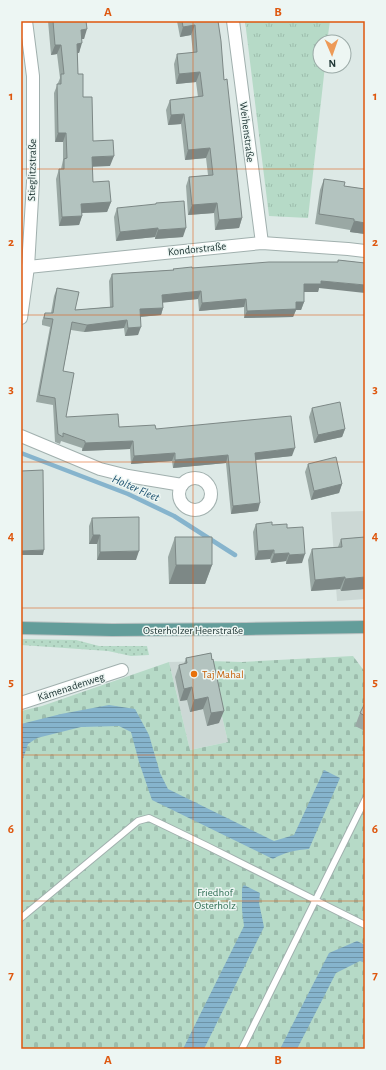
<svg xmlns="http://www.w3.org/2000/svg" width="386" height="1070" viewBox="0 0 386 1070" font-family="'Alegreya Sans',sans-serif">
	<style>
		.built { fill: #ccd8d5 }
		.grass { fill: url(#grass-dots) }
		.cemetery { fill: url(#cemetery-stones) }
		.park { fill: url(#park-tufts) }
		.water { fill: url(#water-rules) }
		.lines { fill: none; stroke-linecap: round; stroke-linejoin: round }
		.stream { stroke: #86b4cd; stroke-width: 4.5 }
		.service-casing { stroke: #a1b0ae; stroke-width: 8 }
		.minor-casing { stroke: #a1b0ae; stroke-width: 14 }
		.primary-casing { stroke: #bcc3c3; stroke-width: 14 }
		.service { stroke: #fff; stroke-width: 6 }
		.minor { stroke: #fff; stroke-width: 12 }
		.primary { stroke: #639d9a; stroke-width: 12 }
		.wall { fill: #9aa8a4 }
		.shaded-wall { fill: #7d8886 }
		.building { fill: #b3c3bf; stroke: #7d8886 }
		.grid { fill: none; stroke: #de570e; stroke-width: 1; stroke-opacity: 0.55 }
		.food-dot { fill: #e8710a; stroke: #edf6f3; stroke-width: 1.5 }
		.labels { text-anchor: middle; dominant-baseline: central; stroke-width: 3; stroke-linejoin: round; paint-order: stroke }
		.street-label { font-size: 11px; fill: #203736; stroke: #edf6f3 }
		.food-label { font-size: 11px; fill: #c56008; stroke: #edf6f3; text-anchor: start }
		.park-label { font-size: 11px; fill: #2c6c52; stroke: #edf6f3 }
		.water-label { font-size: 12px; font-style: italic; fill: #1d5270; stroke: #edf6f3 }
		.neatline { fill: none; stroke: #de570e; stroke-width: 1.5 }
		.grid-label { font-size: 13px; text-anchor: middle; font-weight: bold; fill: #de570e }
	</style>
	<defs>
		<pattern id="grass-dots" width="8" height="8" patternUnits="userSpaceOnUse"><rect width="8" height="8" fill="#b6dac7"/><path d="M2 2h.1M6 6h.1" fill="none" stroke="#9cbcac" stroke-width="1.8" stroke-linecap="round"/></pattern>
		<pattern id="cemetery-stones" width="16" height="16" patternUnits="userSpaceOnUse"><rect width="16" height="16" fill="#b6dac7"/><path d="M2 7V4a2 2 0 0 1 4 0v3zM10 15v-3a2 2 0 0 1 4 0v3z" fill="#9cbcac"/></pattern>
		<pattern id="park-tufts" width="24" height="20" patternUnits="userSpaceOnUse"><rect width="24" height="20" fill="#b6dac7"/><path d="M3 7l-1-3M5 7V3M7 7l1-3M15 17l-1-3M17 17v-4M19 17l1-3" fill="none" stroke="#9cbcac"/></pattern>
		<pattern id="water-rules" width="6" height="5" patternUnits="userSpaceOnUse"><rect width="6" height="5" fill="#86b4cd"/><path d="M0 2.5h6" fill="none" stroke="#6d93a7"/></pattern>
	</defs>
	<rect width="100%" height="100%" fill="#dde9e6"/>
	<g class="built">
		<path d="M365,511v88l-28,2 -6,-89z"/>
		<path d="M209,661l19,81 -38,8 -21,-88z"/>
	</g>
	<path class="grass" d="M21,639l55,1 23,6h48l2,9 -18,1 -23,-5 -87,-6z"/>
	<path class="cemetery" d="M353,656l12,16v377h-344v-338l21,-5 127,-44 21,88 38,-8 -19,-81 33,1z"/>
	<path class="park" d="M245,21h85l-3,21h-7v24h5l-17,152 -39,-2z"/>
	<g class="water">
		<path d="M109,705l26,4 14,26 11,38 8,16 106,52 20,-6 30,-65 16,8 -31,71c-13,1 -24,3 -36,10l-121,-59 -13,-38 -8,-30 -12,-6 -38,1 -44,11 -9,6 -7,21v-41l40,-10z"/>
		<path d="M244,885l16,8 -1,10 5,24 -60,122h-21l61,-123 -2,-16v-22z"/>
		<path d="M357,941l8,4v18l-5,-2 -24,12 -39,76h-17l49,-96z"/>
	</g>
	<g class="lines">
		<path class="stream" d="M21,453l107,41 46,22 61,39"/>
		<defs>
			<g id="service">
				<path d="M21,918l117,-97 11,-3 58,28 158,79"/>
				<path d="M242,1049l123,-249"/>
			</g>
			<g id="minor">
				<path d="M233,21l29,222"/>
				<path d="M28,267l234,-24 86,6 17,2"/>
				<path d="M21,318l7,-51 5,-85v-106l-7,-55"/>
				<path d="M21,436l79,33 28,7 54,9"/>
				<circle cx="195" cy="494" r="16"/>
				<path d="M21,703l101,-33"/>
			</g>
			<path id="primary" d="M21,628l91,2 134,-1 119,-2"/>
		</defs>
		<use href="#service" class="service-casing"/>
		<use href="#minor" class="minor-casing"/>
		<use href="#primary" class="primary-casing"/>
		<use href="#service" class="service"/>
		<use href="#minor" class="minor"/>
		<use href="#primary" class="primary"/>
	</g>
	<g class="wall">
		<path d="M48,21h38l-2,18h-2l-3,14h-2l1,21 15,67 17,25h-18l1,16 18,20 -4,10 -25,1v3l-3,9 -20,1 -3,-47 3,-10h2l2,-9v-18h-8l-1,-49 6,-15 -3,-24 -6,1z"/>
		<path d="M177,21h41l6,59 18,138 -3,10 -24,2 -1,-17 -26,2 -2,-29 3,-9 19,-2 -2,-17 -21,2 -4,-36 -13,1 -2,-15 4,-10 28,-3 -2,-15 -20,2 -2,-20 3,-10 16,-1 -2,-18 -11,2z"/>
		<path d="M324,179l20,7 21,3v45l-15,-2v-2l-35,-6 5,-34z"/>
		<path d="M117,208l66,29 -28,2v-2l-39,4 -2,-24z"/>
		<path d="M338,260l27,3 -46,25 -1,4h-14v10l-3,8h-5l-3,7 -49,1v-11l-45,4 -1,-12 -35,3v6l-2,7 -21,2 -2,18 -13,1 -1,-8 -40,4 -13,-2 -8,41 3,46 53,10 37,2 136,27 -36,4 2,51 -27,3 -5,-51 -53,5 -1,-7 -41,3 -1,-15 -48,2v-3l-21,-7 -1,3 -5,-2 -2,-37 -17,-3 14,-75 -8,-2v-4l3,-8h6l3,-17 3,-8 18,22 35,-3 -1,-26 3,-7 61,-4v-1l165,-7z"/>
		<path d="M312,408l33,21 -3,8 -28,6 -5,-26z"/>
		<path d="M308,464l34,20 -3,9 -28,7 -6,-28z"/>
		<path d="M92,518l44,42h-39v-16h-8v-18z"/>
		<path d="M256,524l31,4 15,35 -16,1v-3l-15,2 -1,-4 -15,1 -2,-28z"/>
		<path d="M175,537l37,28 -7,19h-36l-1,-27z"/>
		<path d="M365,537v52l-24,2 -1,-2 -29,2 -3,-31 4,-11 26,-2 3,-8z"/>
		<path d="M211,653l8,70 -12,3 -4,-17 -13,3 -3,-12 -7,1 -5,-24 4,-12 5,-1 2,-6z"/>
		<path d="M365,703v28l-10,-5 5,-13z"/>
	</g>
	<g class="shaded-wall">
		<path d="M195,25l-4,10 -11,2 3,-10z"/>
		<path d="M87,29l-3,10h-6l3,-9z"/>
		<path d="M82,43l-3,10h-5l3,-9z"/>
		<path d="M55,45h6l-4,9 -6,1z"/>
		<path d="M200,72l-4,10 -20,2 3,-10z"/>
		<path d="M184,114l-3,10 -13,1 3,-10z"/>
		<path d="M58,133h8l-3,9h-8z"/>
		<path d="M210,148l-4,10 -21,2 3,-10z"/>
		<path d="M114,156l-4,10 -22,1 4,-10z"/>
		<path d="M111,202l-4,10 -29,1 3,-9z"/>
		<path d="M217,203l-3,10 -26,2 4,-10z"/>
		<path d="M82,216l-3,9 -20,1 3,-9z"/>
		<path d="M242,218l-3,10 -24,2 4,-10z"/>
		<path d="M354,221l11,2v11l-15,-2z"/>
		<path d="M158,228l-3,9 -39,4 4,-9z"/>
		<path d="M186,228l-3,9 -28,2 3,-9z"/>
		<path d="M321,281l44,4v8l-46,-5 -1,4h-17l3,-8z"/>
		<path d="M201,291l-3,8 -38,4 2,-8z"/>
		<path d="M246,299l-2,8 -45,4 3,-8z"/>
		<path d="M296,302h8l-3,8h-5l-3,7 -49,1 3,-7z"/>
		<path d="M163,308l-2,7 -24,2 3,-8z"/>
		<path d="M127,320l-3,8 -40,4 3,-7z"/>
		<path d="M141,327l-3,8 -13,1 3,-8z"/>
		<path d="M345,429l-3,8 -28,6 4,-8z"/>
		<path d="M133,441l-3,8 -48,2 3,-8z"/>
		<path d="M295,448l-3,8 -39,4 2,-7z"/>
		<path d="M175,453l-3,8 -41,3 3,-8z"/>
		<path d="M228,455l-2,8 -53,5 2,-8z"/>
		<path d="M342,484l-3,9 -28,7 3,-9z"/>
		<path d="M260,503l-2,8 -27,3 2,-8z"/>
		<path d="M93,535h7l-3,9h-8z"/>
		<path d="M44,550l-1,5h-22v-4z"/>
		<path d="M274,550l-4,9 -15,1 3,-9z"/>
		<path d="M139,551l-3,9h-39l3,-8z"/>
		<path d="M289,553l-3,8 -15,2 3,-9z"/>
		<path d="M305,554l-3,9 -16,1 3,-9z"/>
		<path d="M176,565h36l-7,19h-36z"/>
		<path d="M345,577l-5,12 -29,2 4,-11z"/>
		<path d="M365,577v12l-24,2 4,-12z"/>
		<path d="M192,687l-5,13 -7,1 4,-12z"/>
		<path d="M208,697l-5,12 -13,3 4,-12z"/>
		<path d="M224,711l-5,12 -12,3 4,-13z"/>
	</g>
	<g class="building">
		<path d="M53,21h33l1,8 -6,1 1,13 -5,1 1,30h5v23h9l1,44 20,-1 1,16 -22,1 1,25 16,-1 2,21 -30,2 1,12 -20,1 -3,-48h5v-10l3,-1 -1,-25h-8l-1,-49h4v-10h3l-3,-29h-6z"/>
		<path d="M182,21h36l3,20 3,39 3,-1 15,139 -23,2 -2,-17 -25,2 -3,-28 24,-2 -3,-27 -22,2 -4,-36 -13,1 -1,-15 33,-4 -3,-24 -21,2 -2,-20 20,-2 -2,-27 -12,2z"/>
		<path d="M324,179l21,3 -1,4 21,3v34l-11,-2v-2l-35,-5z"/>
		<path d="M184,201l2,27 -28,2v-2l-38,4 -3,-24 39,-4v-1z"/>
		<path d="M338,260l27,3v22l-44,-4v3h-17v18h-8v7l-49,2 -1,-12 -44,4 -1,-12 -39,4 1,13 -23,1 1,18 -13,1 -1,-8 -40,5 -15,-3 -9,49 11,2 -8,44 52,-3 1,13 36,-2 1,4 135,-13 4,32 -40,5 5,50 -27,3 -5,-51 -53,5v-7l-41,3 -1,-15 -48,2v-2l-22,-8v4l-5,-3 -3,-36 -16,-3 14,-76 -9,-1 1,-5h8l4,-25 22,4 -4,18 38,-3 -1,-33 62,-4 -1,-1 19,-2v1l77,-6h69z"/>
		<path d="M340,402l5,27 -27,6 -6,-27z"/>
		<path d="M336,457l6,27 -28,7 -6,-27z"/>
		<path d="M43,470l1,80 -23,1v-80z"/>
		<path d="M139,517v34l-39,1v-17h-7l-1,-17z"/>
		<path d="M272,522v3l15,-1v4l16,-1 2,27 -16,1v-2l-15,1v-4l-16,1 -2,-27z"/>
		<path d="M175,537h37v28h-36z"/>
		<path d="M365,537v40l-20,2v-2l-30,3 -3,-31 30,-2 -1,-8z"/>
		<path d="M211,653l1,7 1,-1 11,52 -13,2 -3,-16 -14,3 -2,-13 -8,2 -5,-24 8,-2 -1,-5z"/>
		<path d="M365,703v13l-5,-3z"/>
	</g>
	<path class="grid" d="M193,21v1028M21,169h344M21,315h344M21,462h344M21,608h344M21,755h344M21,901h344"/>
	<circle class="food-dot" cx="194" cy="674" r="4"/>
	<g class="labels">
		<g class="street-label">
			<text transform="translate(247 132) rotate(83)">Weihenstraße</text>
			<text transform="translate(32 170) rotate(-89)">Stieglitzstraße</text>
			<text transform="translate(197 249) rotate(-6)">Kondorstraße</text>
			<text x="193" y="630">Osterholzer Heerstraße</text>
			<text transform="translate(71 687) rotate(-18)">Kämenadenweg</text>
		</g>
		<g class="food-label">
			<text x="202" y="674">Taj Mahal</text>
		</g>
		<g class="park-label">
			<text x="215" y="892">Friedhof<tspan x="215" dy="13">Osterholz</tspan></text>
		</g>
		<g class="water-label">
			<text transform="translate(136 488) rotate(24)">Holter Fleet</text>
		</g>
	</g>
	<rect width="386" height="1070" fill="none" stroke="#edf6f3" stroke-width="44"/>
	<g transform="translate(332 54) rotate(178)"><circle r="19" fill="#edf6f3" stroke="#9baaa7"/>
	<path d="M0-3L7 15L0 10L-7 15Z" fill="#ed9a57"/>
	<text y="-6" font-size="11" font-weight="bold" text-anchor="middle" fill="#203736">N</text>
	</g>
	<rect x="22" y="22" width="342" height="1026" class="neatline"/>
	<g class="grid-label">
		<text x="108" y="16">A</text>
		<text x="278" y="16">B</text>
		<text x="11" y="100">1</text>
		<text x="375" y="100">1</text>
		<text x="11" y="246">2</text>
		<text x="375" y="246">2</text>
		<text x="11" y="393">3</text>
		<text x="375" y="393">3</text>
		<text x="11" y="540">4</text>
		<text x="375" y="540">4</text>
		<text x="11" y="686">5</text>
		<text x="375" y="686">5</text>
		<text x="11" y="833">6</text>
		<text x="375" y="833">6</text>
		<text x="11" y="979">7</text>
		<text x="375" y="979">7</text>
		<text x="108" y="1064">A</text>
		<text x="278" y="1064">B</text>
	</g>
</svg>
